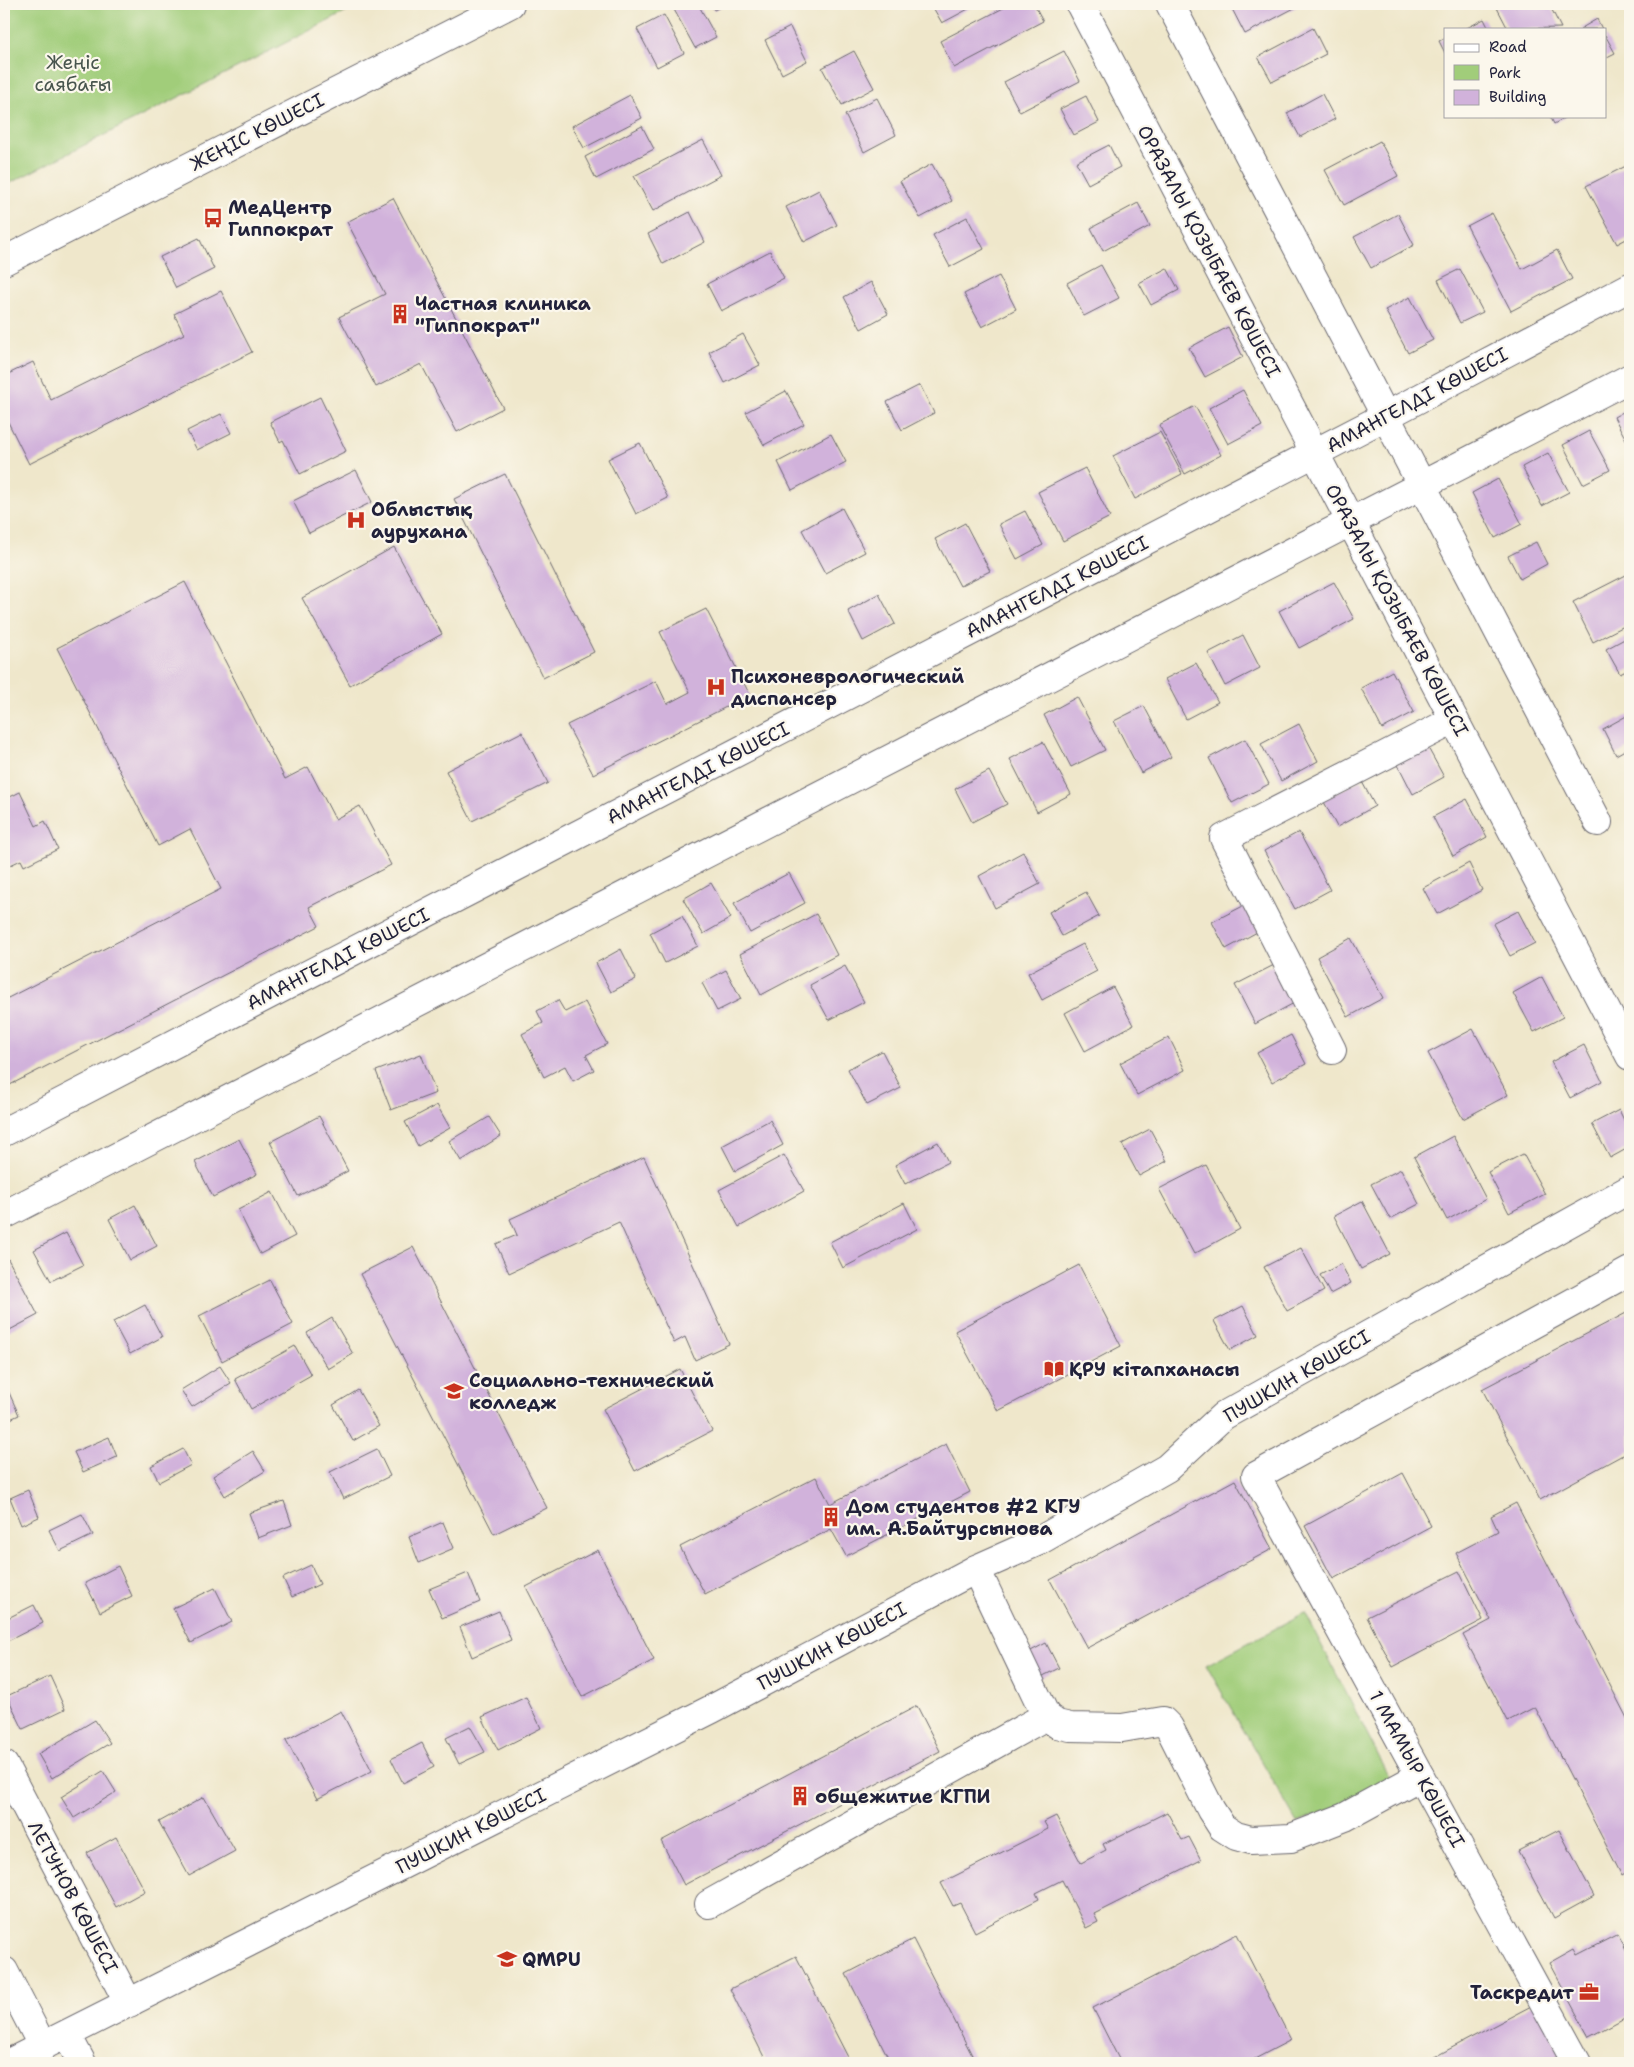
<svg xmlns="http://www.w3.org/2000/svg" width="1634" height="2067" viewBox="0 0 1634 2067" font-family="'Shantell Sans',sans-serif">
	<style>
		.green { fill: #a1cd7a; stroke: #62785a }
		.building { fill: #d1b2db }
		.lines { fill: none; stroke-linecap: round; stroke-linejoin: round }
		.minor-casing { stroke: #6a676d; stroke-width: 30 }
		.minor { stroke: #fff; stroke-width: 28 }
		.labels { text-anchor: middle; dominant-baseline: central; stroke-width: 4.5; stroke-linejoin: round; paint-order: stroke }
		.park-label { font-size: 19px; fill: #48554e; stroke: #fbf7ec }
		.street-label { font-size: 19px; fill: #22223b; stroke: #fbf7ec }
		.poi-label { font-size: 19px; font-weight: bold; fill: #22223b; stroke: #fbf7ec; text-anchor: start }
	</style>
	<rect width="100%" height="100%" fill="#fbf7ec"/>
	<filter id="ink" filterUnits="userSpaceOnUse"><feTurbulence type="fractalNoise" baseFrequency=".02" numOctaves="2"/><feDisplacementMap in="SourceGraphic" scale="10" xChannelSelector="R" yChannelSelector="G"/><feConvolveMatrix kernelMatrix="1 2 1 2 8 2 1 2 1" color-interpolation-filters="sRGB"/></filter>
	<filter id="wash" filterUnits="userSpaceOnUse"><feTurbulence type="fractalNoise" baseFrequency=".0096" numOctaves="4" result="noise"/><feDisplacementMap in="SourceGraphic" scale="20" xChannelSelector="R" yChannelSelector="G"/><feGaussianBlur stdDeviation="1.12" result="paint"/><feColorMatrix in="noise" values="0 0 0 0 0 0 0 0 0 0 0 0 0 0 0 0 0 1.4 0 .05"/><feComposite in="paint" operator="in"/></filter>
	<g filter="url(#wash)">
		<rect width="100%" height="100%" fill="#efe7cb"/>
		<g class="green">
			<path d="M4,4h358l-358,182z"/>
			<path d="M1305,1613l88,171 -96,39 -91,-158z"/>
		</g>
		<g id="blocks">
			<g class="building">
				<path d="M671,4h27l18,33 -21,11z"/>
				<path d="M711,4h16l-13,6z"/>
				<path d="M931,4h42l1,2 -32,17z"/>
				<path d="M1011,4h23l9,17 -89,47 -14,-27z"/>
				<path d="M1232,4h70l-57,30 -15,-29z"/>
				<path d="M1495,4h54l12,24 -53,1z"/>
				<path d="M664,15l20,38 -27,14 -20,-38z"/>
				<path d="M1484,19l5,10h-24z"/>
				<path d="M1597,19l5,10h-22z"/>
				<path d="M790,27l17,34 -25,13 -17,-34z"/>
				<path d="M1313,28l13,26 -54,28 -14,-25z"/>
				<path d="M1605,35l10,18 -10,5z"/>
				<path d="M1445,38v15l-6,-12z"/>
				<path d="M854,51l20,37 -32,17 -20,-37z"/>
				<path d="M1064,51l16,30 -60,31 -16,-30z"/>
				<path d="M1322,94l13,25 -35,18 -13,-24z"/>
				<path d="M630,95l12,23 -58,30 -12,-22z"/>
				<path d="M1086,96l13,26 -25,13 -14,-26z"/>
				<path d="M877,98l19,37 -32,17 -19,-37z"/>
				<path d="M1550,116h17l-13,8z"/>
				<path d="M642,126l12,23 -58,30 -11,-22z"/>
				<path d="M703,140l18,35 -68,36 -19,-35z"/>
				<path d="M1380,141l18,35 -54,29 -19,-35z"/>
				<path d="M1109,145l11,22 -32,17 -12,-22z"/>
				<path d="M932,164l20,37 -32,17 -20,-37z"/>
				<path d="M1628,165l2,5v67l-13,7 -31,-58z"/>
				<path d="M819,190l18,35 -33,17 -18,-35z"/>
				<path d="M393,198l110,210 -46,24 -36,-68 -45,23 -37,-70 46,-23 -38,-72z"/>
				<path d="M1138,203l12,23 -47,25 -12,-23z"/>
				<path d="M690,212l15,30 -42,22 -15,-30z"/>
				<path d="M1492,213l30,56 35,-19 15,29 -61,32 -44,-85z"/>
				<path d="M1398,214l16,31 -43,23 -17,-31z"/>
				<path d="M967,217l17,32 -34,18 -17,-32z"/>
				<path d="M199,238l15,31 -38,19 -16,-31z"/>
				<path d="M770,251l14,27 -63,33 -14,-27z"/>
				<path d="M1101,265l18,33 -35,18 -17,-33z"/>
				<path d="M1167,268l12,22 -28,15 -12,-22z"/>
				<path d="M1460,269l23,43 -23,11 -22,-43z"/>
				<path d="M999,276l17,33 -34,18 -18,-33z"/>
				<path d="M871,282l17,32 -27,15 -17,-32z"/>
				<path d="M221,291l31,61 -223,112 -25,-50v-38l29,-14 18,38 133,-66 -10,-20z"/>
				<path d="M1410,297l23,43 -25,13 -23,-43z"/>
				<path d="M1228,327l15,30 -38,20 -16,-29z"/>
				<path d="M743,334l17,31 -35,18 -16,-31z"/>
				<path d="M920,385l14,28 -32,17 -15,-28z"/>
				<path d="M1243,390l19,36 -34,18 -19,-36z"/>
				<path d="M786,391l18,33 -40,21 -18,-33z"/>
				<path d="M320,397l26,54 -46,23 -17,-34 -3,2 -10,-20z"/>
				<path d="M1195,406l26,49 -36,19 -26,-49z"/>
				<path d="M1630,408v39l-16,-30z"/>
				<path d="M221,414l10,19 -34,17 -10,-19z"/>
				<path d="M1589,431l21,39 -27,14 -20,-39z"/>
				<path d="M1160,432l22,42 -47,25 -22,-43z"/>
				<path d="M831,434l15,28 -54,28 -14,-28z"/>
				<path d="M640,443l28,55 -32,16 -28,-55z"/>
				<path d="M1548,453l21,39 -27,14 -20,-39z"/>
				<path d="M1085,468l25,49 -47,24 -25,-49z"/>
				<path d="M356,470l16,32 -63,31 -16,-32z"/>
				<path d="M505,474l89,178 -51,26 -89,-179z"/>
				<path d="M1498,479l24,45 -27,14 -23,-45z"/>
				<path d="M842,508l23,44 -40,21 -23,-43z"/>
				<path d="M1025,511l18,34 -26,14 -18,-35z"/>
				<path d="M965,523l25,48 -30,15 -25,-47z"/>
				<path d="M1536,542l11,22 -27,15 -12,-23z"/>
				<path d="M394,547l48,87 -92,51 -48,-87z"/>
				<path d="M1626,575l4,9v39l-37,19 -20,-40z"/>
				<path d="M185,582l100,197 23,-12 27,52 25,-13 31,59 -82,42 10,19 -315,162v-88l217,-111 -31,-60 -32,17 -101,-198z"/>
				<path d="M1334,582l20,37 -55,29 -20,-37z"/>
				<path d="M879,594l16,30 -32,17 -15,-30z"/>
				<path d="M706,609l44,86 -157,79 -26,-49 89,-44 11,23 23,-12 -30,-60z"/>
				<path d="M1243,635l17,33 -35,18 -17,-33z"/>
				<path d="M1630,636v33l-10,5 -14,-25z"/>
				<path d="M1196,663l22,39 -32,17 -21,-40z"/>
				<path d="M1392,671l22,41 -32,17 -21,-41z"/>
				<path d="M1077,697l28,53 -34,17 -27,-52z"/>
				<path d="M1144,706l27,51 -30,16 -27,-52z"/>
				<path d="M1630,714v33l-14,8 -13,-26z"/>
				<path d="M1299,724l19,37 -37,20 -20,-37z"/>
				<path d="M522,732l26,51 -76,38 -26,-50z"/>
				<path d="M1245,739l24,45 -37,19 -23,-45z"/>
				<path d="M1043,742l28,52 -34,18 -27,-53z"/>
				<path d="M1427,746l17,31 -31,17 -16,-31z"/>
				<path d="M989,771l18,33 -35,18 -17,-33z"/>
				<path d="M1361,780l14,26 -38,21 -14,-27z"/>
				<path d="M20,792l16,34 9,-5 13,28 -34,17 -3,-6 -17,8v-68z"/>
				<path d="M1467,799l20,38 -34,19 -20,-39z"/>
				<path d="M1299,832l31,58 -35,19 -31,-58z"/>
				<path d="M1023,852l17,32 -45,24 -16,-32z"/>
				<path d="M1469,863l13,27 -45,24 -14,-26z"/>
				<path d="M789,873l16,30 -55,30 -16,-30z"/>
				<path d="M711,883l20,35 -28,16 -20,-35z"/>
				<path d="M1086,892l13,24 -37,20 -13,-24z"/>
				<path d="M1245,905l14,26 -33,18 -14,-27z"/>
				<path d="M1518,911l17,32 -25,13 -17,-32z"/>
				<path d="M816,914l21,41 -76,40 -21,-41z"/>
				<path d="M682,916l16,30 -33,17 -15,-30z"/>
				<path d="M1351,938l32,60 -35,19 -31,-60z"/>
				<path d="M1083,944l14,27 -55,29 -14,-27z"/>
				<path d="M621,949l15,30 -25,13 -15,-29z"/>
				<path d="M1276,964l20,38 -41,22 -20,-39z"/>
				<path d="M845,966l19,36 -35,18 -19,-35z"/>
				<path d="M726,970l15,29 -24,12 -15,-28z"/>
				<path d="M1542,977l21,40 -29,15 -21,-39z"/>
				<path d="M1113,987l20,38 -48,26 -20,-38z"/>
				<path d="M558,1000l7,12 20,-10 22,42 -21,11 8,15 -21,11 -8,-15 -21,11 -22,-43 21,-11 -6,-12z"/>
				<path d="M1473,1029l35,66 -45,24 -35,-66z"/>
				<path d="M1291,1035l15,29 -34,18 -15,-29z"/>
				<path d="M1169,1037l16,33 -48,25 -17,-32z"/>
				<path d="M1584,1045l18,36 -32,17 -19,-36z"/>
				<path d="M882,1051l19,37 -34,17 -19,-36z"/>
				<path d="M421,1054l15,39 -45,17 -15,-39z"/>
				<path d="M437,1105l13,23 -32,18 -13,-24z"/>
				<path d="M1619,1110l11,22v15l-20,11 -18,-34z"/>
				<path d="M319,1116l29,55 -50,25 -28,-54z"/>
				<path d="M489,1117l12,19 -40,25 -12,-20z"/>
				<path d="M770,1120l13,25 -48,26 -13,-25z"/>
				<path d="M1150,1129l17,32 -28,15 -17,-32z"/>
				<path d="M1453,1136l33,63 -39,21 -33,-63z"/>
				<path d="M239,1139l18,35 -44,23 -18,-35z"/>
				<path d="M938,1142l10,20 -43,22 -10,-19z"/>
				<path d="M1523,1154l22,40 -36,19 -21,-41z"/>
				<path d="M784,1155l20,36 -65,36 -20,-37z"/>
				<path d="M644,1157l85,187 -34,16 -10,-23 -11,6 -55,-121 -110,51 -13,-29 21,-9 -7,-16z"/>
				<path d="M1206,1165l34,64 -46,25 -35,-65z"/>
				<path d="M1401,1169l18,35 -29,15 -19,-35z"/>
				<path d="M272,1192l23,44 -35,18 -22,-44z"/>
				<path d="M1362,1201l28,53 -29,15 -27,-53z"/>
				<path d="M904,1203l13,26 -74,39 -13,-26z"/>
				<path d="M135,1205l22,41 -27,14 -21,-41z"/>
				<path d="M66,1233l17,32 -32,16 -17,-31z"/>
				<path d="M413,1247l134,261 -53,26 -134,-260z"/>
				<path d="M1301,1248l23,43 -37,20 -23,-44z"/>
				<path d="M8,1259l30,56 -34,18v-72z"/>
				<path d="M1341,1264l10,19 -21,11 -10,-19z"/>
				<path d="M1079,1265l42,81 -123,65 -43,-80z"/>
				<path d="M270,1280l23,44 -71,37 -23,-45z"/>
				<path d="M145,1305l17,32 -32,17 -17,-32z"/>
				<path d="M1243,1306l15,29 -28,15 -16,-29z"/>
				<path d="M1630,1311v140l-90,49 -58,-111z"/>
				<path d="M332,1318l21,36 -25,15 -21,-36z"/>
				<path d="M295,1346l16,29 -60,34 -16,-30z"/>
				<path d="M220,1366l11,17 -39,24 -11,-17z"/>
				<path d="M680,1369l32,62 -77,40 -32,-62z"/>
				<path d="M6,1386l13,29 -15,7v-35z"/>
				<path d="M358,1390l21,36 -26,15 -20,-36z"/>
				<path d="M109,1437l8,20 -34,15 -9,-20z"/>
				<path d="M946,1444l24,48 -124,64 -15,-27 -126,65 -25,-47 136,-70 14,27z"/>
				<path d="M183,1449l8,16 -32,17 -8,-16z"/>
				<path d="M377,1449l13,27 -47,23 -13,-27z"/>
				<path d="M253,1451l12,20 -40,25 -12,-20z"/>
				<path d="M1403,1473l28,53 -98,53 -28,-53z"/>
				<path d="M1235,1480l37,69 -185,99 -37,-68z"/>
				<path d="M28,1490l11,27 -18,8 -11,-27z"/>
				<path d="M284,1501l8,24 -34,13 -9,-25z"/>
				<path d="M1516,1503l114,221v147l-8,5 -87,-169 -27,14 -45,-86 28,-15 -35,-67 42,-22 -7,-15z"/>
				<path d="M82,1514l11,21 -33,16 -11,-21z"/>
				<path d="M443,1522l11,26 -35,15 -10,-26z"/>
				<path d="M598,1550l56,110 -72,37 -56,-110z"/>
				<path d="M311,1565l9,19 -28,13 -9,-19z"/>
				<path d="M118,1566l14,30 -32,16 -15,-29z"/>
				<path d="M1459,1571l24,49 -90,47 -26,-50z"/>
				<path d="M468,1573l12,29 -38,16 -13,-29z"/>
				<path d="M215,1588l17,34 -41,21 -18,-35z"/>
				<path d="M34,1605l9,18 -39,20v-23z"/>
				<path d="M499,1611l12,29 -39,17 -12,-30z"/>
				<path d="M1046,1643l13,25 -20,10 -12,-25z"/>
				<path d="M50,1676l15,33 -42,20 -16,-33z"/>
				<path d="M526,1697l15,31 -43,22 -16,-33z"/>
				<path d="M917,1706l23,45 -256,134 -23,-44z"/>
				<path d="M341,1711l31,60 -55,28 -31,-59z"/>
				<path d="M95,1720l15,23 -58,35 -14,-24z"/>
				<path d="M470,1726l15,26 -26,12 -13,-26z"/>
				<path d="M422,1743l12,24 -31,16 -12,-24z"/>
				<path d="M103,1771l13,21 -42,26 -13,-21z"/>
				<path d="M204,1797l31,54 -46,25 -30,-54z"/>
				<path d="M1167,1812l15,28 7,-3 12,23 -107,54 4,8 -12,6 -24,-48 -26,13 3,6 -64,33 -15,-29 -7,3 -12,-23 107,-54 -4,-7 12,-6 25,47 25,-13 -3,-6z"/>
				<path d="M1559,1830l35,66 -40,22 -36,-67z"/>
				<path d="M116,1837l29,54 -29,16 -29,-54z"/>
				<path d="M1237,1934l54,106 -44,23h-126l-28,-55z"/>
				<path d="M1618,1934l12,23v58l-41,22 -40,-74 25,-14 3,6z"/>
				<path d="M913,1939l63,124h-85l-45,-89z"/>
				<path d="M796,1956l55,107h-84l-37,-74z"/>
				<path d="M1535,2004l26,50 -18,9h-120z"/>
			</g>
		</g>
	</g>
	<g filter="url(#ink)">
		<use href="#blocks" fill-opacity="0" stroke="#6a676d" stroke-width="1"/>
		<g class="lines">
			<defs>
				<g id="minor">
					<path d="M1080,4l550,1052"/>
					<path d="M1170,4l428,818"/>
					<path d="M4,261l506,-257"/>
					<path d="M1332,1050l-108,-212 230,-118"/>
					<path d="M4,1132l1382,-716 244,-129"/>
					<path d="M4,1215l1626,-837"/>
					<path d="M1046,1716l11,8 13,3 52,1 41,-7 6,6 42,83 11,17 14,9 15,4 40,-2 54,-21 75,-41"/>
					<path d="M4,1765l125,239"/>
					<path d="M709,1904l337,-188 -70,-147"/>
					<path d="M4,1971l39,76"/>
					<path d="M67,2035l15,28"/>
					<path d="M9,2063l703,-354 264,-140 61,-27 130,-74 56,-52 407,-227"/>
					<path d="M1577,2063l-321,-587 374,-205"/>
				</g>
			</defs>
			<use href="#minor" class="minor-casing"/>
			<use href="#minor" class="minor"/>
		</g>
	</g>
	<defs>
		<symbol id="bus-bare" viewBox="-9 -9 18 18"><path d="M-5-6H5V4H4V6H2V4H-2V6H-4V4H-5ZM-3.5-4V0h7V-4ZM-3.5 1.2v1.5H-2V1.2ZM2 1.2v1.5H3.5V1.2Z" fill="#c8321e" stroke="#fbf7ec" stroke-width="2.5" paint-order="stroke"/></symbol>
		<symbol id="building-bare" viewBox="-9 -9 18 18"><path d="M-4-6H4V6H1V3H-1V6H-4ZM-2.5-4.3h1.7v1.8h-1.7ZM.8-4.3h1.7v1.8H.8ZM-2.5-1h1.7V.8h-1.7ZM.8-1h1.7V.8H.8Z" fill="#c8321e" stroke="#fbf7ec" stroke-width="2.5" paint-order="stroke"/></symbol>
		<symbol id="hospital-bare" viewBox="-9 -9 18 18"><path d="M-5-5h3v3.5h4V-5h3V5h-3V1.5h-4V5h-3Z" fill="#c8321e" stroke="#fbf7ec" stroke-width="2.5" paint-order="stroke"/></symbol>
		<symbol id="library-bare" viewBox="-9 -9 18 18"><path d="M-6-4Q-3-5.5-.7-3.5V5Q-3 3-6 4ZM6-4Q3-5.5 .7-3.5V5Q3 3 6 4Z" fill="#c8321e" stroke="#fbf7ec" stroke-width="2.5" paint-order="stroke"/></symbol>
		<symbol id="university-bare" viewBox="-9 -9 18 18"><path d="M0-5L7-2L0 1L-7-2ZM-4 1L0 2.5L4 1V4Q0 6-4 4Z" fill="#c8321e" stroke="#fbf7ec" stroke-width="2.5" paint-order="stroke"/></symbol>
		<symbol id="office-bare" viewBox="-9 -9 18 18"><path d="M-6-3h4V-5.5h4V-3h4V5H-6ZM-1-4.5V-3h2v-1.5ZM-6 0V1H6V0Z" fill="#c8321e" stroke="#fbf7ec" stroke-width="2.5" paint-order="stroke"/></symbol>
	</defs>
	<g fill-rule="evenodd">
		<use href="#bus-bare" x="199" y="204" width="28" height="28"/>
		<use href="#building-bare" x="386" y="300" width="28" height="28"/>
		<use href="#hospital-bare" x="342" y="506" width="28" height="28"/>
		<use href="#hospital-bare" x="702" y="673" width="28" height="28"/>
		<use href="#library-bare" x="1040" y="1355" width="28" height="28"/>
		<use href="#university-bare" x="440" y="1377" width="28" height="28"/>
		<use href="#building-bare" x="817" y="1503" width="28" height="28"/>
		<use href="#building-bare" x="786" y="1782" width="28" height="28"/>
		<use href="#university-bare" x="493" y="1945" width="28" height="28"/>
		<use href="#office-bare" x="1575" y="1978" width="28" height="28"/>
	</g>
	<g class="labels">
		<g class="park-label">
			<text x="73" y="62">Жеңіс<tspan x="73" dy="22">саябағы</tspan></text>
		</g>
		<g class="street-label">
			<text transform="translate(257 132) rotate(-27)">ЖЕҢІС КӨШЕСІ</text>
			<text transform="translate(1209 251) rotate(62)">ОРАЗАЛЫ ҚОЗЫБАЕВ КӨШЕСІ</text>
			<text transform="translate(1417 400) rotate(-28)">АМАНГЕЛДІ КӨШЕСІ</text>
			<text transform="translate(1057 587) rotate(-27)">АМАНГЕЛДІ КӨШЕСІ</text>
			<text transform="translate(1397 610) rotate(62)">ОРАЗАЛЫ ҚОЗЫБАЕВ КӨШЕСІ</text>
			<text transform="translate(698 773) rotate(-27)">АМАНГЕЛДІ КӨШЕСІ</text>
			<text transform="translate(338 959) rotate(-27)">АМАНГЕЛДІ КӨШЕСІ</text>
			<text transform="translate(1297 1376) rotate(-30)">ПУШКИН КӨШЕСІ</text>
			<text transform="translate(832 1646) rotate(-28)">ПУШКИН КӨШЕСІ</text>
			<text transform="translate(1417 1769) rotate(61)">1 МАМЫР КӨШЕСІ</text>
			<text transform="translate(471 1831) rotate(-27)">ПУШКИН КӨШЕСІ</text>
			<text transform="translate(73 1897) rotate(62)">ЛЕТУНОВ КӨШЕСІ</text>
		</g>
		<g class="poi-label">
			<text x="228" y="207">МедЦентр<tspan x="228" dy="22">Гиппократ</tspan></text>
			<text x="415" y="303">Частная клиника<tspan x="415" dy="22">"Гиппократ"</tspan></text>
			<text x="371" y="509">Облыстық<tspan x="371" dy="22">аурухана</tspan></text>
			<text x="731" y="676">Психоневрологический<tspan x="731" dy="22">диспансер</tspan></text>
			<text x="1069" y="1369">ҚРУ кітапханасы</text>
			<text x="469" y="1380">Социально-технический<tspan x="469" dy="22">колледж</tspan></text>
			<text x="846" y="1506">Дом студентов #2 КГУ<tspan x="846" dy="22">им. А.Байтурсынова</tspan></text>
			<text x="815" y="1796">общежитие КГПИ</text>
			<text x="522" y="1959">QMPU</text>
			<text x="1574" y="1992" text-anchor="end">Таскредит</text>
		</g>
	</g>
	<rect width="1634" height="2067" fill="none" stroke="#fbf7ec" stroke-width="20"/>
	<rect x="1444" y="28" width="162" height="90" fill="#fbf7ec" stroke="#a4a2a5"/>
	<rect x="1454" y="44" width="25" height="8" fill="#ffffff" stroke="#a4a2a5"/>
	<text x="1489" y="52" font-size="15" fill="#22223b">Road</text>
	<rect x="1454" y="65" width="25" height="15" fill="#a1cd7a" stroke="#a4a2a5"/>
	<text x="1489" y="78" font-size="15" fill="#22223b">Park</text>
	<rect x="1454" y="90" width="25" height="15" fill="#d1b2db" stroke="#a4a2a5"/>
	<text x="1489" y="102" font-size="15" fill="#22223b">Building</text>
</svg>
